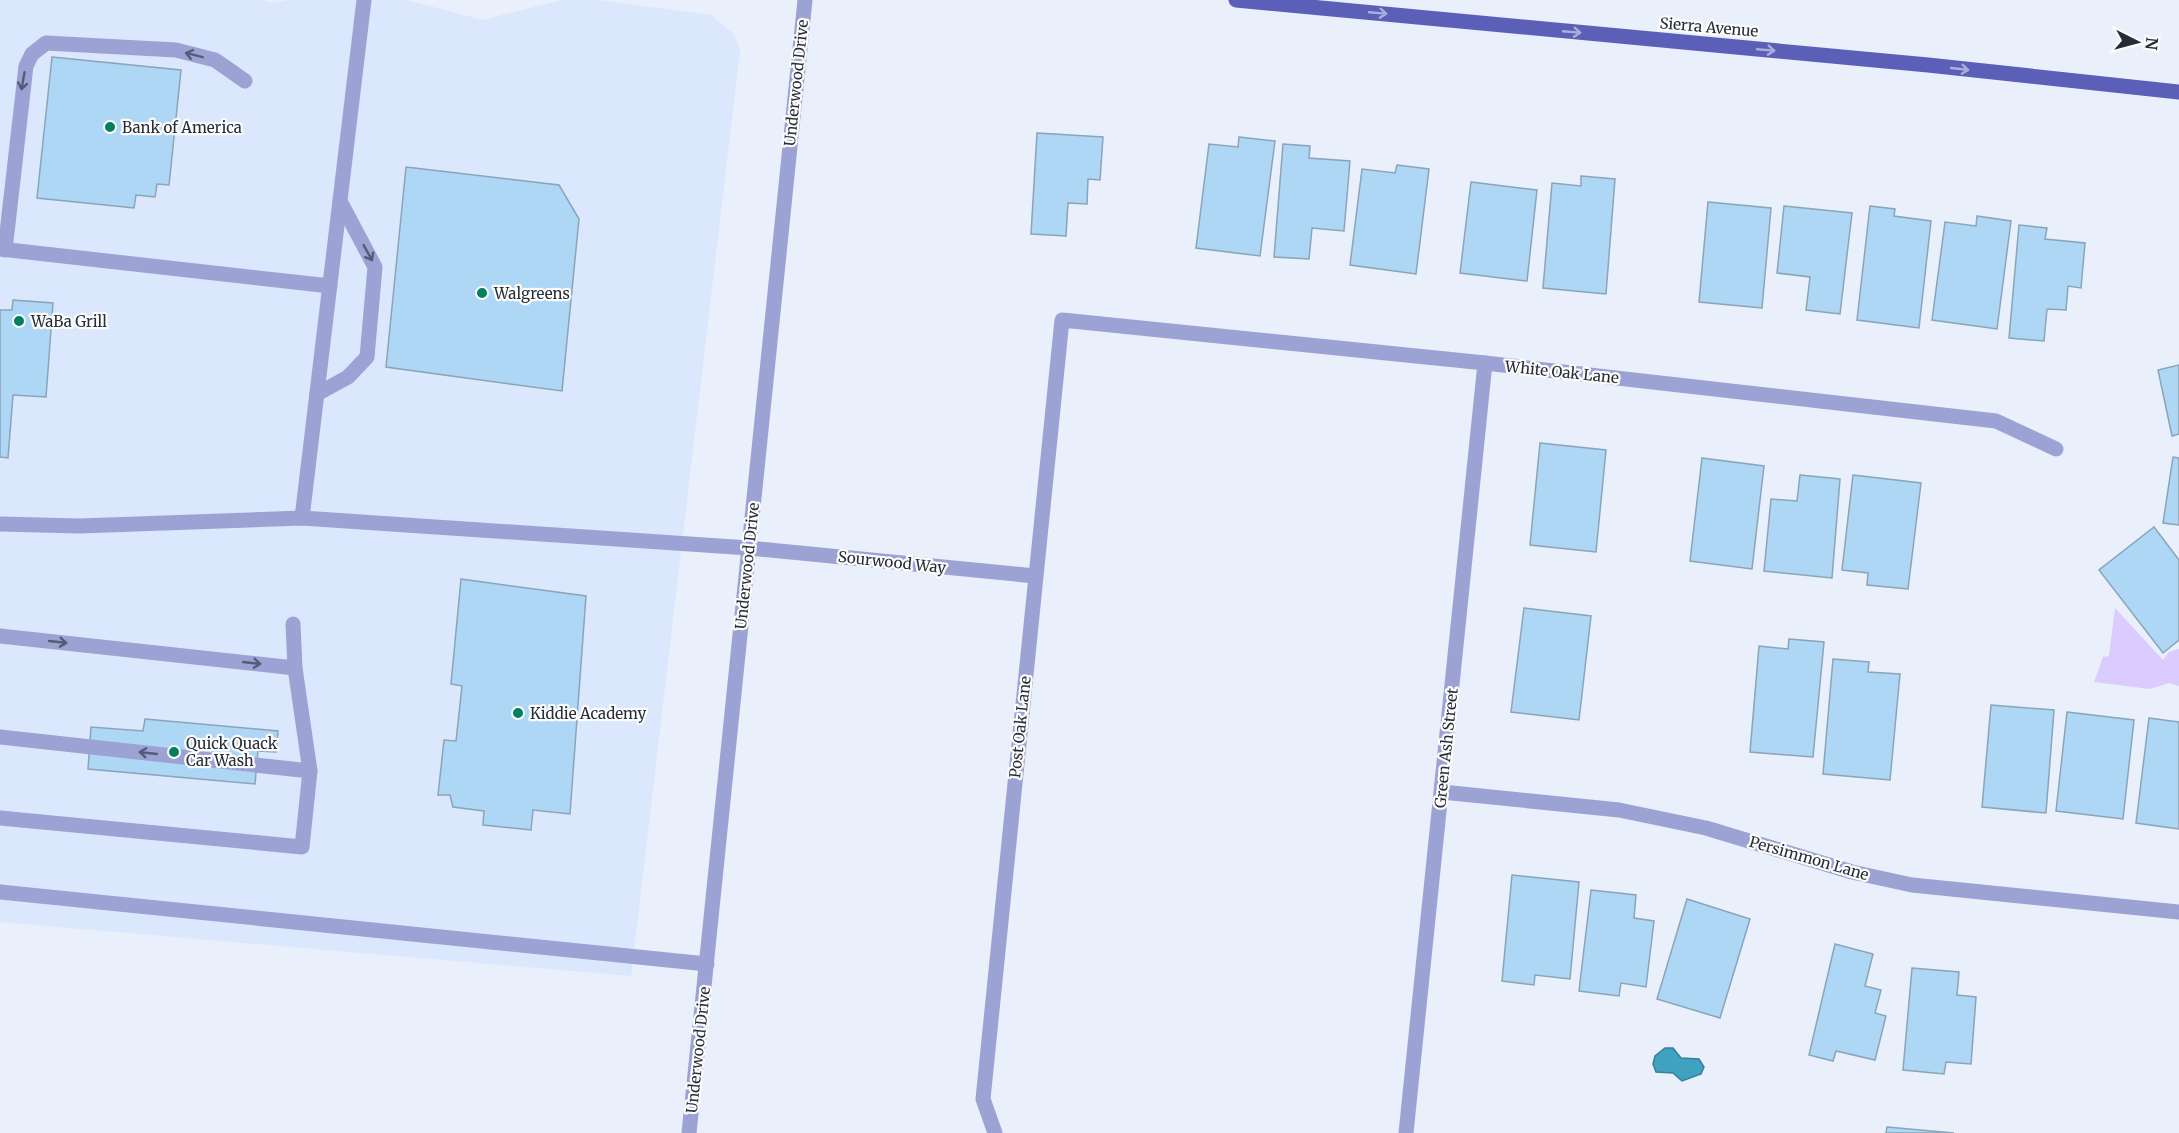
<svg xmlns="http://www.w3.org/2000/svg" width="2179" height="1133" viewBox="0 0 2179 1133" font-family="Merriweather,serif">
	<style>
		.built { fill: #dbe7fc }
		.green { fill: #dbccff }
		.water { fill: #40a2c1; stroke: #387f98; stroke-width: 1.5 }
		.building { fill: #aed6f5; stroke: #8aa4b9; stroke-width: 1.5 }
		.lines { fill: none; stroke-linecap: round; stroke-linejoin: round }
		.service { stroke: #9ca2d4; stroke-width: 15 }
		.minor { stroke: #9ca2d4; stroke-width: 15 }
		.primary { stroke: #5c5fb7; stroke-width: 15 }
		.oneway { stroke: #acaeda }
		.oneway2 { stroke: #555c76 }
		.poi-dot { fill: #027f5e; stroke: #fcfcfc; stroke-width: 2 }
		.labels { text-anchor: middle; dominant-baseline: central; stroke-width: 4.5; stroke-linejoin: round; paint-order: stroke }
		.street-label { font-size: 15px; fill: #262d37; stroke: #fcfcfc }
		.poi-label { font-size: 15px; fill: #262d37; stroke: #fcfcfc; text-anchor: start }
	</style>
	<rect width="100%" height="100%" fill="#e9effb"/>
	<path class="built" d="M0,0h263l9,3 17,-3h118l75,20 80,-20h36l113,15 23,19 6,17 -109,925 -631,-54z"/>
	<path class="green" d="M2115,608l48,52 6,-8 10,-3v37l-10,-3 -19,6 -56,-7 9,-25 6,-1z"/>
	<path class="water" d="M1665,1048h8l8,10 18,1 5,8 -3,7 -19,7 -9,-8 -17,-1 -3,-8 2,-8z"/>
	<g class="building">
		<path d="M52,57l129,13 -12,115 -12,-1 -2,13 -19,-2 -2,13 -97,-10z"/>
		<path d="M1037,133l66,4 -3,43 -12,-1 -1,25 -19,-1 -2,33 -35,-2z"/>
		<path d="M1239,137l36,4 -15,115 -64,-8 13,-104 29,3z"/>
		<path d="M1283,144l27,2 -1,12 41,3 -6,70 -32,-3 -3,31 -35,-2z"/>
		<path d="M1397,165l32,4 -13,105 -66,-9 12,-96 33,4z"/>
		<path d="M406,167l153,18 20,34 -17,172 -176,-24z"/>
		<path d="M1581,176l34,3 -9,115 -63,-6 9,-105 29,3z"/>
		<path d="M1471,182l66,8 -10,91 -67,-8z"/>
		<path d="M1708,202l63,6 -9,100 -63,-6z"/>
		<path d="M1784,206l68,7 -12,101 -34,-4 4,-33 -33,-4z"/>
		<path d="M1870,206l25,3 -1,7 37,5 -12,107 -62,-8z"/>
		<path d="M1977,216l34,5 -14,108 -65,-9 13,-98 31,4z"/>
		<path d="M2019,225l28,3 -2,11 40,4 -4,45 -13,-2 -2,24 -19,-1 -3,32 -35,-3z"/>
		<path d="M13,300l40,3 -7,94 -33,-2 -5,63 -8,-1v-147h12z"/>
		<path d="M2179,365v69l-7,2 -14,-66z"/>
		<path d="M1540,443l66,7 -10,102 -66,-7z"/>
		<path d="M2173,457l6,1v67l-16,-2z"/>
		<path d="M1702,458l62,8 -12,103 -62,-8z"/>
		<path d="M1800,475l40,4 -8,99 -68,-7 7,-72 26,2z"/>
		<path d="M1853,475l68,8 -13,106 -41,-4 1,-12 -26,-3z"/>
		<path d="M2154,527l25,33v80l-16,13 -64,-83z"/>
		<path d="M461,579l125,17 -16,218 -37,-4 -2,20 -48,-5 1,-14 -31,-4 -3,-12h-12l6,-55 12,1 6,-55 -11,-2z"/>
		<path d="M1524,608l67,8 -12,104 -68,-8z"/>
		<path d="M1789,639l35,3 -11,115 -63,-5 9,-106 29,3z"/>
		<path d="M1833,659l36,3 -1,10 32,2 -10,106 -67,-6z"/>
		<path d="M1991,705l63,5 -8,103 -64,-6z"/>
		<path d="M2067,712l67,8 -11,99 -67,-8z"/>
		<path d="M2149,718l30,4v107l-43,-6z"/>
		<path d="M145,719l133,12 -2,21 -18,-1 -3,33 -167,-15 3,-42 52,4z"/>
		<path d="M1512,875l67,7 -9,97 -35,-4 -1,10 -32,-4z"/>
		<path d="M1591,890l45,5 -2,23 20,3 -8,66 -25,-4 -2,13 -40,-5z"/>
		<path d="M1687,899l63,20 -30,99 -63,-19z"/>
		<path d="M1835,944l38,10 -8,32 16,4 -6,23 11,3 -11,44 -39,-9 -3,10 -24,-6z"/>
		<path d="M1912,968l47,4 -2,23 19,2 -5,67 -25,-2 -2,12 -41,-4z"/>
		<path d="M1887,1127l67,6h-68z"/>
	</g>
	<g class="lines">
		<g class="service">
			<path d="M0,249l330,37"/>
			<path d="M5,250l21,-184 6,-12 14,-11 130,7 39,10 30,21"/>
			<path d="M317,394l31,-17 19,-20 8,-90 -35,-66"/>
			<path d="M302,518l62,-518"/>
			<path d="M0,524l80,2 222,-8 447,30"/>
			<path d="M0,636l295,32"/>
			<path d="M0,737l310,34"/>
			<path d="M0,818l302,29 8,-76 -15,-103 -2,-44"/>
			<path d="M0,892l707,72"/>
		</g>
		<g class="minor">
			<path d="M749,548l286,28"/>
			<path d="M1442,792l177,18 87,18 146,44 60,13 267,27"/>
			<path d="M689,1133l116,-1133"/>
			<path d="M995,1133l-12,-34 79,-779 423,43 511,58 60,28"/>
			<path d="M1406,1133l79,-770"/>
		</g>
		<path class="primary" d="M1236,0l692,65 251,27"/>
	</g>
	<defs><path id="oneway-shaft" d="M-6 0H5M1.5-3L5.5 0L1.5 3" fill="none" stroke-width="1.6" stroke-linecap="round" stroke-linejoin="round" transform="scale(1.5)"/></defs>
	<g class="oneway">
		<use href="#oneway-shaft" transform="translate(1378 13) rotate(5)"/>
		<use href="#oneway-shaft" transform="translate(1572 32) rotate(5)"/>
		<use href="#oneway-shaft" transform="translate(1766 50) rotate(5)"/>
		<use href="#oneway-shaft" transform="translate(1960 69) rotate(6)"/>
	</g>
	<g class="oneway2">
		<use href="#oneway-shaft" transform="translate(194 55) rotate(-166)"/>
		<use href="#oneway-shaft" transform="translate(23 81) rotate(100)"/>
		<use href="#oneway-shaft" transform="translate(368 253) rotate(61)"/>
		<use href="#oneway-shaft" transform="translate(58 642) rotate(6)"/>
		<use href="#oneway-shaft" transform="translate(252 663) rotate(6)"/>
		<use href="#oneway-shaft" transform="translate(148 753) rotate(-174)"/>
	</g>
	<g class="poi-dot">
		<circle cx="110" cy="127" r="6"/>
		<circle cx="482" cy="293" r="6"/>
		<circle cx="19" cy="321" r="6"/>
		<circle cx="518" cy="713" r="6"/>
		<circle cx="174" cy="752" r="6"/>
	</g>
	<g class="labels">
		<g class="street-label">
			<text transform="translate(1709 27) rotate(5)">Sierra Avenue</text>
			<text transform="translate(796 83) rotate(-84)">Underwood Drive</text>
			<text transform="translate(1562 372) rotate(6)">White Oak Lane</text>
			<text transform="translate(892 562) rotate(6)">Sourwood Way</text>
			<text transform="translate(747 566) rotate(-84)">Underwood Drive</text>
			<text transform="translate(1020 727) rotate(-84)">Post Oak Lane</text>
			<text transform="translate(1446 748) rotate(-84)">Green Ash Street</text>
			<text transform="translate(1809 858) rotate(16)">Persimmon Lane</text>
			<text transform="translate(698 1050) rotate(-84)">Underwood Drive</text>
		</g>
		<g class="poi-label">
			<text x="122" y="127">Bank of America</text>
			<text x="494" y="293">Walgreens</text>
			<text x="31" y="321">WaBa Grill</text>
			<text x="530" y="713">Kiddie Academy</text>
			<text x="186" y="743">Quick Quack<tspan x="186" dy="17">Car Wash</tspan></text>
		</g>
	</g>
	<g transform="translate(2137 42) rotate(96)" stroke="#fcfcfc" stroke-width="4.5" paint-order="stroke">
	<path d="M0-4.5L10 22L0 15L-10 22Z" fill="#262d37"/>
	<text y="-9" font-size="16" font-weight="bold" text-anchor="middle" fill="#262d37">N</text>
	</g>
</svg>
